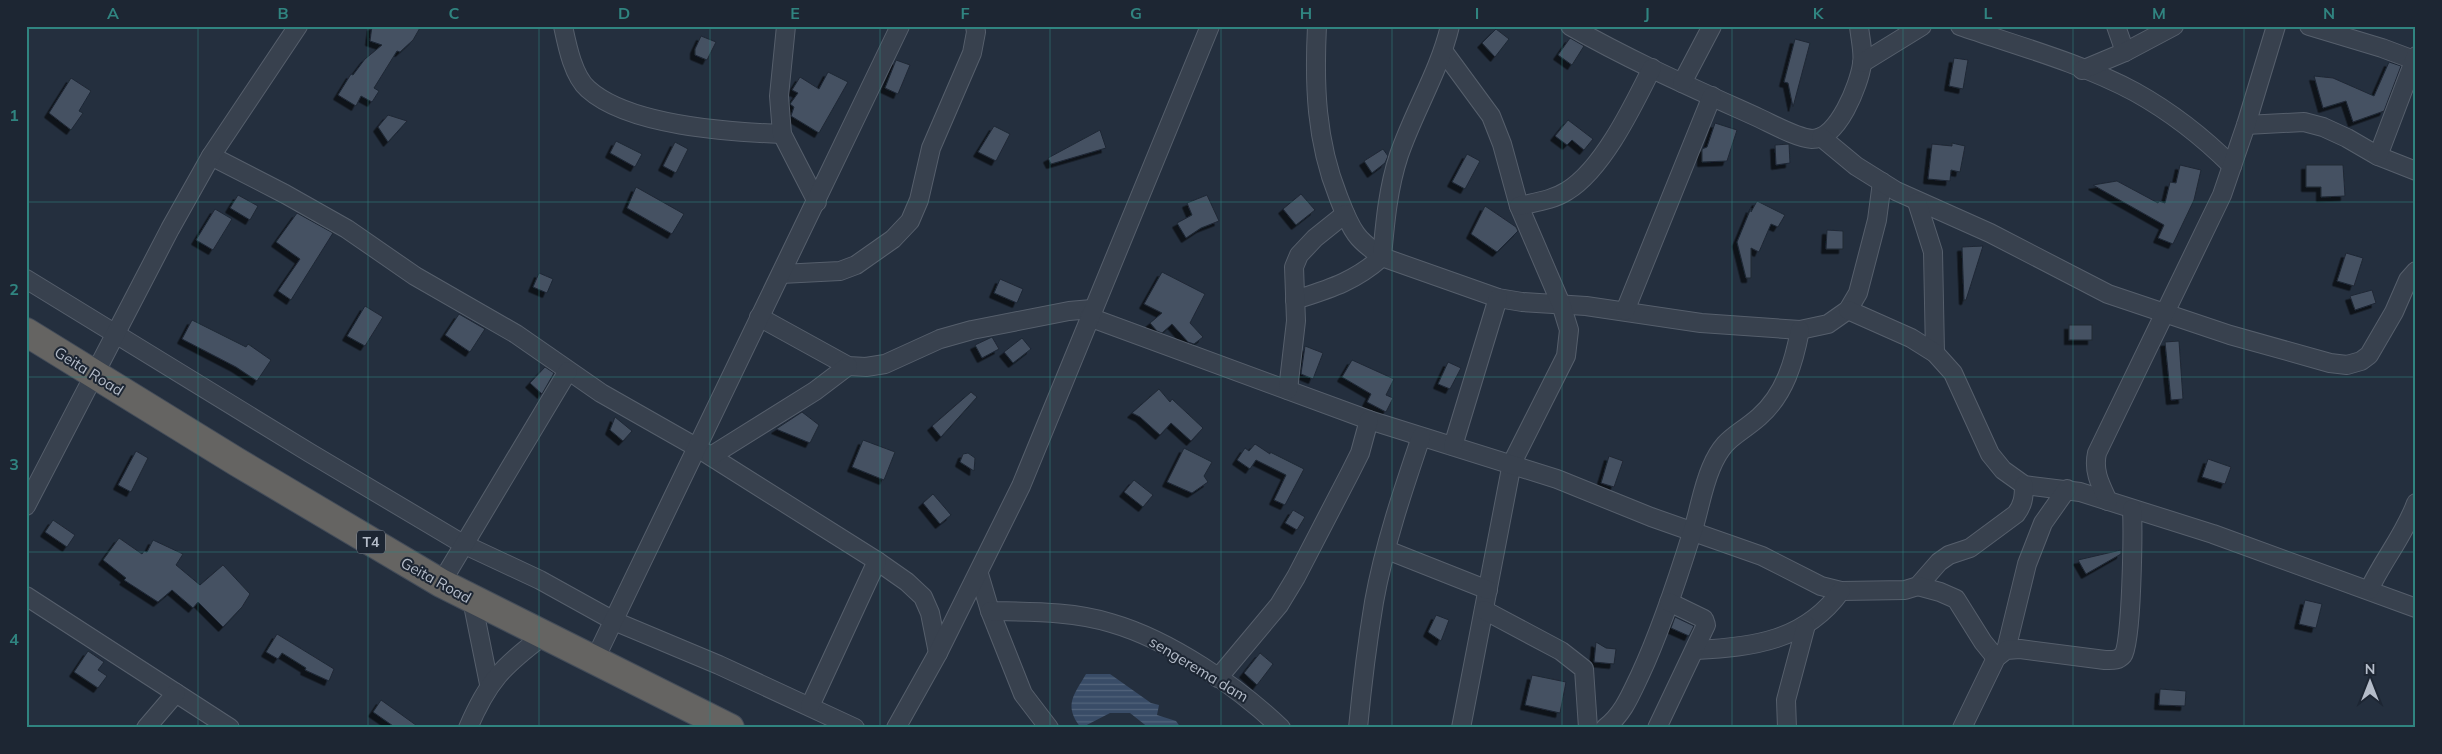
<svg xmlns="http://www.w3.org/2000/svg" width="2442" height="754" viewBox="0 0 2442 754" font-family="Mulish,sans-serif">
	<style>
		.water { fill: url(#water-rules) }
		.building { fill: #455162; stroke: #1f2835; filter: url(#shadow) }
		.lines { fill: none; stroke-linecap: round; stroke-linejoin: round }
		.minor-casing { stroke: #565f6c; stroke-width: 20 }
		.trunk-casing { stroke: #434c59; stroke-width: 30 }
		.minor { stroke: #38414e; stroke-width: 18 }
		.trunk { stroke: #656462; stroke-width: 28 }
		.grid { fill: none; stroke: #308480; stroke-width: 1; stroke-opacity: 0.55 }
		.labels { text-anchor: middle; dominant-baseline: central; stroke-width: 4; stroke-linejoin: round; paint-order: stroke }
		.shield { fill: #1d2633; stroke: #878f9c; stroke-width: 1 }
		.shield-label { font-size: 14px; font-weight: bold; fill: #b4bcc9 }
		.street-label { font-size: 15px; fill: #b4bcc9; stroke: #1d2633 }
		.neatline { fill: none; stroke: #308480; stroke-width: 2 }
		.grid-label { font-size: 16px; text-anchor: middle; font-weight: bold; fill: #308480 }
	</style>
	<defs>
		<pattern id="water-rules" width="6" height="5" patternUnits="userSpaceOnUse" patternTransform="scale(1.25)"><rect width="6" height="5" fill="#394c67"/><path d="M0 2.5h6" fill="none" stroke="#53647b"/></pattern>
		<filter id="shadow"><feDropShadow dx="-4.5" dy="4.5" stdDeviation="0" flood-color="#0009"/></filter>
	</defs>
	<rect width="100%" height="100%" fill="#242f3e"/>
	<path class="water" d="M1086,674h24l41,29 8,2 -2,10 19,6 5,7h-32l-19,-15h-20l-29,15c-18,-23 -7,-33 5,-54z"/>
	<g class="building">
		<path d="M372,26h49l-8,14 -13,12 -3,-1 -23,37 5,3 -7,11 -11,-6 -5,10 -18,-11 13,-21 2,1 12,-16 17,-14 -12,-4z"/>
		<path d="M1496,29l13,10 -14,18 -13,-14z"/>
		<path d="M701,36l15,6 -9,18 -12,-5v-6z"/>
		<path d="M1570,38l14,8 -12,19 -14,-10z"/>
		<path d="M1795,39l15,4 -17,64 -5,-24 -4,-1z"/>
		<path d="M1954,58l14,2 -5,29 -14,-3z"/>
		<path d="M896,60l14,5 -12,29 -13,-6z"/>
		<path d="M2389,62l12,4 -17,45 -31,11 -7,-21 -23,7 -9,-32 19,2 41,18z"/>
		<path d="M828,72l20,10 -29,51 -28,-17 3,-9 -4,-3 8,-11 -6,-3 8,-13 19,12z"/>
		<path d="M71,78l20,13 -12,20 4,2 -12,17 -22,-17z"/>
		<path d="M388,115l19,6 -19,21 -10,-15z"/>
		<path d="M1568,120l25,19 -9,11 -12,-10 -5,5 -12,-9z"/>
		<path d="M1715,123l22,7 -10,31 -25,1v-13l5,-2z"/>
		<path d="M994,126l16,8 -14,27 -18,-9z"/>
		<path d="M1100,130l6,18 -55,16 -3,-6z"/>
		<path d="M616,141l26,13 -7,13 -25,-14z"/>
		<path d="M675,142l13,7 -12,24 -13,-7z"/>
		<path d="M1952,143l13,3 -5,26 -9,-2 -1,11 -22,-2 4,-35 20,2z"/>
		<path d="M1789,144l1,19 -14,2 -1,-20z"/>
		<path d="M1383,149l5,7 -3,7 -13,10 -8,-12z"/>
		<path d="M1467,154l13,7 -15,28 -13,-7z"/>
		<path d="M2180,165l21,5 -7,30 -21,44 -15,-6 6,-13 -71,-40 24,-4 41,22 1,-2 6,2 5,-21 6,1z"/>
		<path d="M2306,165h37l2,31 -24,1v-10h-15z"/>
		<path d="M636,187l48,27 -12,20 -45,-26z"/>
		<path d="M1301,194l14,16 -19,15 -13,-16z"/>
		<path d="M238,195l20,11 -8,14 -20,-12z"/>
		<path d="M1207,195l12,26 -18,7 -15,10 -9,-15 15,-8 -5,-12z"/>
		<path d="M1757,201l28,14 -7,12 -7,-3 -12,28 -8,-4v30h-5l-9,-36 14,-34v4z"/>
		<path d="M1485,206l31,21 2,4 -21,21 -26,-18z"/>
		<path d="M215,209l17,10 -19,31 -17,-10z"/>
		<path d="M297,213l36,20 -42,67 -13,-9 22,-32 -24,-17z"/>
		<path d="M1827,230l16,1v18h-17z"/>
		<path d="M1983,246l-17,54h-2l-2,-53z"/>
		<path d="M2346,253l17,5 -9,28 -17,-5z"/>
		<path d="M1162,272l43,22 -15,29 13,14 -9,7 -6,-2 -16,-18 -10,9 -5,-2 -7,-8 12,-10 -18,-9z"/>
		<path d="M539,273l14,6 -6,14 -14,-6z"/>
		<path d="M1000,279l23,10 -6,14 -23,-10z"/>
		<path d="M2372,290l4,13 -21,7 -5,-14z"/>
		<path d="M365,306l18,11 -18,29 -18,-10z"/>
		<path d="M459,314l26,15 -15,23 -25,-17z"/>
		<path d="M192,320l54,27 2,-3 23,16 -14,21 -21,-14 -54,-28z"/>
		<rect x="2069" y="325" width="23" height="15"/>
		<path d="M992,337l7,12 -17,9 -7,-13z"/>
		<path d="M1022,338l9,11 -18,14 -9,-11z"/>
		<path d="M2179,341l4,58 -12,1 -6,-58z"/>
		<path d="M1305,346l18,7 -10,26 -12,-5z"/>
		<path d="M1352,360l42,19 -8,16 7,3 -7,14 -19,-10 4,-8 -29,-17z"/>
		<path d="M1448,362l13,6 -11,21 -12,-5z"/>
		<path d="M545,367l9,6 -12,21 -12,-11z"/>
		<path d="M1159,389l11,13 2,-3 31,29 -12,13 -20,-18 -11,12 -20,-18 -8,-4z"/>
		<path d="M971,392l6,5 -36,40 -9,-11z"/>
		<path d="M802,412l17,13 -9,18 -34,-14z"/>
		<path d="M615,417l17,14 -9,10 -13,-11z"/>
		<path d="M863,440l32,12 -11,28 -32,-13z"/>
		<path d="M1255,444l15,10v-2l34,17 -19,36 -11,-5 12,-25 -30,-15 -6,9 -13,-9 8,-12 4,3z"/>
		<path d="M1184,448l28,14 -8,14 4,6 -16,11 -25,-11z"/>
		<path d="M136,451l12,7 -17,34 -13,-7z"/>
		<path d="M968,453l7,5 -1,13 -14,-9 3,-8z"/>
		<path d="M1609,456l14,5 -9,26 -13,-4z"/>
		<path d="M2208,459l23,8 -6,17 -23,-7z"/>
		<path d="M1134,480l19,15 -10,12 -19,-15z"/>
		<path d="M933,494l18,21 -11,9 -17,-21z"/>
		<path d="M1293,510l12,7 -8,13 -12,-7z"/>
		<path d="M53,520l22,15 -8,12 -22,-15z"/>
		<path d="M119,538l23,16 2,-3 3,1 6,-12 30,14 -7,11 24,20 23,-20 27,29 -8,13 -19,20 -25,-25 -5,6 -21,-18 -14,12 -34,-22 2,-2 -23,-18z"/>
		<path d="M2121,550v4l-35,20 -8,-14z"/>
		<path d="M2305,600l17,4 -6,24 -17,-4z"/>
		<path d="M1436,615l13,5 -8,21 -13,-9z"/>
		<path d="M1675,617l19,9 -5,10 -18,-8z"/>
		<path d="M277,634l57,35 -5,12 -24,-11 1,-2 -24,-15 -4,6 -12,-7z"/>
		<path d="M1596,642l10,6 10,1 -2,15 -20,-2z"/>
		<path d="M88,651l16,11 -6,8 9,6 -9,12 -24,-16z"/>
		<path d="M1260,653l13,11 -16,21 -13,-12z"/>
		<path d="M1532,675l34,7 -6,31 -35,-8z"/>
		<path d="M2160,689l26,2 -1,15 -26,-1z"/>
		<path d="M381,700l39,28h-24l-23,-16z"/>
	</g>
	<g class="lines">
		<defs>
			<g id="minor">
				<path d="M563,26c4,19 10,50 25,63 41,37 141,43 194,45"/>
				<path d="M786,26l-7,70 3,38 35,68"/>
				<path d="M1317,26c-3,59 -1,115 21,170 5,13 10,27 18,38 7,10 17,16 26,23l116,41 24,4 64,4 115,17 99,7 28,-6 20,-14 10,-17 19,-73 5,-38"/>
				<path d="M1570,26c61,35 125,63 189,92 13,6 38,20 53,21 26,0 47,-54 50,-75 2,-11 -2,-26 -3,-38"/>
				<path d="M1960,26c58,20 121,37 175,66 36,20 68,45 97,74"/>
				<path d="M2116,26l9,26"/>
				<path d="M2309,26l73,22 32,12"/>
				<path d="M1444,52l47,64 11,28 17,62 42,98 8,26 -3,26 -54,107 -51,265"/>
				<path d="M1862,63l60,-37"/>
				<path d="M2082,70l43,-18 49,-26"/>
				<path d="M1682,83l30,-57"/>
				<path d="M2246,125l58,-3 19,5 24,11 31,18 38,15"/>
				<path d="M1821,137l35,29 40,25 94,42 118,61 122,41 100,28 17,2 14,-4 8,-6 25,-43 14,-32 8,-9"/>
				<path d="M211,156l74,38 62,35 68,47 101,58 85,59 95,54 181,114 30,21 16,15 7,16 8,40"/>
				<path d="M2378,156l38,-100"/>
				<path d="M1917,202l16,50 2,101"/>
				<path d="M1519,206c17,-4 34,-6 48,-15 36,-22 66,-85 85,-123"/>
				<path d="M781,274l59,-3 16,-6 37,-26 17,-18 9,-21 12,-52 41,-95 4,-21 -1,-6"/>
				<path d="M26,279l284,174 153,91 77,36 74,41 105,44 136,63"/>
				<path d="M1295,300c34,-11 59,-18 87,-43 3,-34 6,-69 17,-102 15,-44 40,-83 51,-129"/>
				<path d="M1848,310l63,28 24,15 18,20 37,81 13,16 21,15 56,7 133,42 203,74"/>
				<path d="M1625,311l87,-215"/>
				<path d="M759,317l89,49 18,1 19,-3 55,-25 32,-9 97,-19 23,-2"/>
				<path d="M1089,317l280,103 188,59 94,38 111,39 59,30 20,5 64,-1 13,-4 21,-24 10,-7 21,-7 46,-34c7,-9 8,-17 8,-29"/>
				<path d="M1288,390l8,-69 -2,-54 5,-12 16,-17 30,-24"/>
				<path d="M1453,446l45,-148"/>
				<path d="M711,456l104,-65 33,-25"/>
				<path d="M2108,501c-8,-17 -15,-30 -11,-48l125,-258 24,-70 30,-99"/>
				<path d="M26,506l144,-277 41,-73 87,-130"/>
				<path d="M1387,550l101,40"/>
				<path d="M979,574l11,37 33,83 26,34"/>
				<path d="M441,583l127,-212"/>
				<path d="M1918,586l22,6 16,7 27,43 13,16"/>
				<path d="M2369,590c14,-30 36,-56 47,-87"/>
				<path d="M26,596l204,132"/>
				<path d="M472,600l17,84"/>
				<path d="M1484,610l77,41 23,18 4,59"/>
				<path d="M990,611c40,1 82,0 121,12 59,17 126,63 170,105"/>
				<path d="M1696,650c57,-3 109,-9 145,-59"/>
				<path d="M2006,650l21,-86 16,-41 24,-34"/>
				<path d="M595,659l305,-633"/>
				<path d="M1218,678l61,-73 17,-28 54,-104 10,-20 9,-33"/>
				<path d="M810,706l67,-145"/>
				<path d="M146,728l30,-35"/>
				<path d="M468,728c20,-47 35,-62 75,-92"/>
				<path d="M896,728l42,-75 83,-167 189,-460"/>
				<path d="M1358,728c4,-42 9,-84 16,-126 10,-56 29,-112 47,-165"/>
				<path d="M1605,728c18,-14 25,-32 35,-53 21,-45 37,-94 52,-142 7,-21 10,-44 19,-65 13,-31 25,-31 48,-51 26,-23 35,-55 41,-87"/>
				<path d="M1657,728l49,-103 -2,-6 -35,-17"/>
				<path d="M1787,728l-1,-28 20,-75"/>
				<path d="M1962,728l34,-70 10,-8 14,-1 85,11c7,0 13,1 18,-5 9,-12 10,-124 9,-146"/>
			</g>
			<path id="trunk" d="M26,332l211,130 204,121 289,145"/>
		</defs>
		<use href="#minor" class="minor-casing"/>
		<use href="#trunk" class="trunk-casing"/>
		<use href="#minor" class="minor"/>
		<use href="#trunk" class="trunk"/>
	</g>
	<path class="grid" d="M198,26v702M368,26v702M539,26v702M710,26v702M880,26v702M1050,26v702M1221,26v702M1392,26v702M1562,26v702M1732,26v702M1903,26v702M2073,26v702M2244,26v702M26,202h2390M26,377h2390M26,552h2390"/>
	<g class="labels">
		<rect class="shield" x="357" y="530.5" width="28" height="23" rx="4"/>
		<g class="shield-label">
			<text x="371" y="542">T4</text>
		</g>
		<g class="street-label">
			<text transform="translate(89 371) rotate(32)">Geita Road</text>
			<text transform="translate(436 580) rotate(29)">Geita Road</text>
			<text transform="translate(1199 669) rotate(31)">sengerema dam</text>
		</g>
	</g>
	<rect width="2442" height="754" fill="none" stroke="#1d2633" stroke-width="55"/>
	<g transform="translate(2370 682)" stroke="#1d2633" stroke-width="4" paint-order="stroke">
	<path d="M0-4L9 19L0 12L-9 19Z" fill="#b4bcc9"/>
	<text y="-8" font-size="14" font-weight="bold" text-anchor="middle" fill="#b4bcc9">N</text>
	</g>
	<rect x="28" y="28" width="2386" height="698" class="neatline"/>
	<g class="grid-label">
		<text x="113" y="19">A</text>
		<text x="283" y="19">B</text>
		<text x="454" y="19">C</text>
		<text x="624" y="19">D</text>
		<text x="795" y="19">E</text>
		<text x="965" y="19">F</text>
		<text x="1136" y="19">G</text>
		<text x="1306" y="19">H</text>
		<text x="1477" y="19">I</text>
		<text x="1647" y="19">J</text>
		<text x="1818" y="19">K</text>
		<text x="1988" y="19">L</text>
		<text x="2159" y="19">M</text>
		<text x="2329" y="19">N</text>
		<text x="14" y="121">1</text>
		<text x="14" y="295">2</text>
		<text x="14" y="470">3</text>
		<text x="14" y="645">4</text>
	</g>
</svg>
